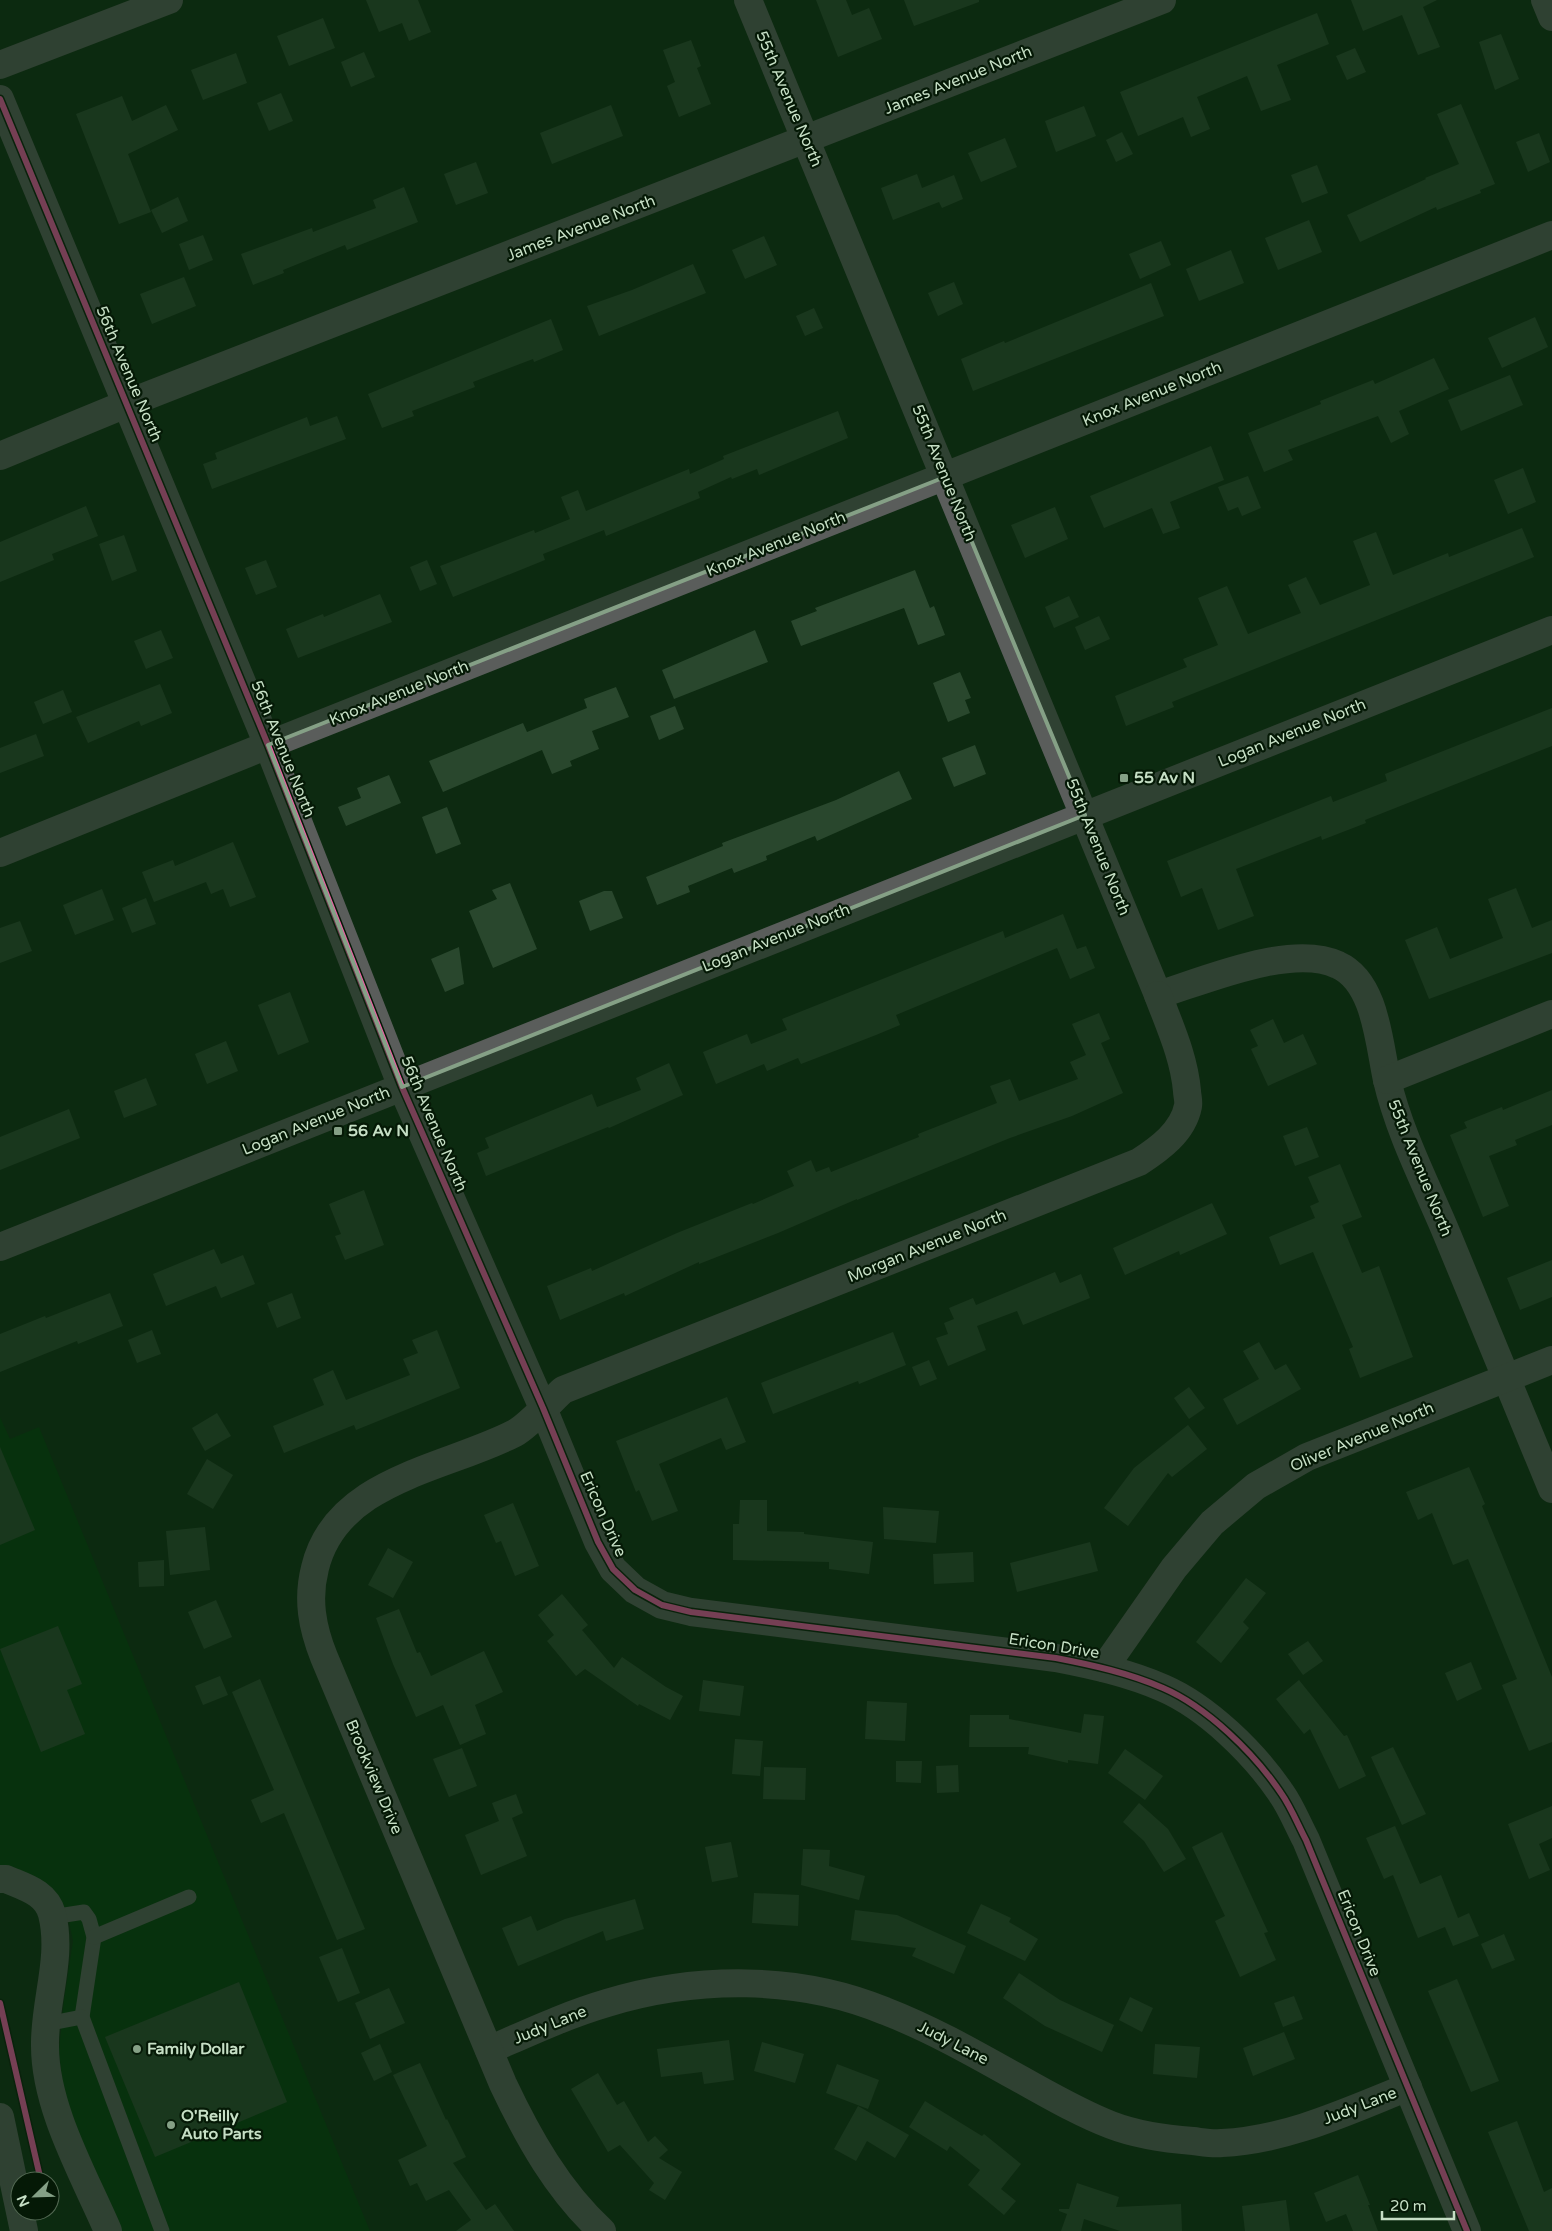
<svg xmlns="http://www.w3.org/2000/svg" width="1552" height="2231" viewBox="0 0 1552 2231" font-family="'Varela Round',sans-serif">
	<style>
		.built { fill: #023a0a }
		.building { fill: #29472d }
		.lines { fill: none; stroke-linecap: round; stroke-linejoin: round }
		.service { stroke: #5a5d5b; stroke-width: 15 }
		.minor { stroke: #5a5d5b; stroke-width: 28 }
		.tertiary { stroke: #5a5d5b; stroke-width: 28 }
		.cycleway-casing { stroke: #051906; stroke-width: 9 }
		.cycleway { stroke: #f35aa7; stroke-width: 6 }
		.marked { fill: none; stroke: #85a086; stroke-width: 4; stroke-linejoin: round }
		.poi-dot { fill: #85a086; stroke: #051906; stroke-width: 2 }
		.labels { text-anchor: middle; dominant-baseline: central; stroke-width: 4.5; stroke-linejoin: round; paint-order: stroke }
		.street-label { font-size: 16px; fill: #c6dfc5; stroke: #051906 }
		.poi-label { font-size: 16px; font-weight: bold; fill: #c6dfc5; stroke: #051906; text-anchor: start }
	</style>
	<rect width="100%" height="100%" fill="#0d2a11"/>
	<path class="built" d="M0,1417l10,22 29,-12 331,804h-252l-54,-134 -5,-46 5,-51 9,-59 -5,-24 -68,-47z"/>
	<g class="building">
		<path d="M366,0h52l13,32 -22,9 -7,-18 -23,9z"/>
		<path d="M816,0h30l6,15 17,-7 13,31 -44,18z"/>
		<path d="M904,0h75v2l-65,24z"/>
		<path d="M1351,0h86l-14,7 17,40 -22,8 -16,-40 -39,16z"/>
		<path d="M1317,13l12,31 -52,21 14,35 -30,11 -14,-35 -50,21 13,32 -19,8 -8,-20 -45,19 -18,-44z"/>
		<path d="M323,18l12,30 -46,18 -12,-30z"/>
		<path d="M1501,34l18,45 -24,11 -16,-48z"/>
		<path d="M691,40l10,26 -4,2 14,36 -32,13 -12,-31 8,-4 -12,-32z"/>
		<path d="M1355,48l11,24 -19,8 -11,-24z"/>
		<path d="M364,52l11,25 -24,10 -10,-25z"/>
		<path d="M236,53l11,30 -44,17 -12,-30z"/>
		<path d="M281,93l12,28 -24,10 -12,-28z"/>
		<path d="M122,96l10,25 34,-16 12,25 -50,24 23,58 -32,12 -43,-110z"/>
		<path d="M1461,104l34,80 -15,6 1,3 -44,17 -1,-3 -76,35 -13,-27 79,-36 -1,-1 34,-14 -22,-50z"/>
		<path d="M611,105l12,31 -71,28 -12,-31z"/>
		<path d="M1084,106l12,30 -40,16 -11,-31z"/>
		<path d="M1122,132l11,22 -17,8 -10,-22z"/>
		<path d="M1539,133l11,29 -22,10 -12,-30z"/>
		<path d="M1005,138l12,29 -36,15 -13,-29z"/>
		<path d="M476,162l12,31 -32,12 -12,-31z"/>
		<path d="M1317,165l11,28 -26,10 -11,-28z"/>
		<path d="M917,174l5,14 32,-13 9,24 -21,9 -3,-6 -46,18 -12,-32z"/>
		<path d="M404,187l14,35 -71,28 -2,-5 -62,25 1,3 -31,12 -12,-31 71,-26 1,4 63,-24 -3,-8z"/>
		<path d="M178,197l10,24 -26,12 -11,-23z"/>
		<path d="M1309,220l13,32 -44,18 -13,-32z"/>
		<path d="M203,235l10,25 -24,10 -10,-26z"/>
		<path d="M764,236l13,29 -32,14 -13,-29z"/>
		<path d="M1161,241l10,24 -31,14 -11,-25z"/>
		<path d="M1231,250l13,33 -45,18 -13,-32z"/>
		<path d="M693,264l13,29 -107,43 -12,-30 45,-16z"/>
		<path d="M184,277l12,29 -44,18 -12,-30z"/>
		<path d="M954,282l9,22 -25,12 -10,-23z"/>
		<path d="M1151,283l13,33 -191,75 -12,-32 43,-18 1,2z"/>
		<path d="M814,308l9,20 -18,8 -9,-20z"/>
		<path d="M1535,317l13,30 -46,21 -14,-30z"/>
		<path d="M551,319l12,31 -29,12 -1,-3 -60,23 2,5 -63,24 2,5 -32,12 -14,-34z"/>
		<path d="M1434,358l15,31 -50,22 10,23 -18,9 -13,-27 -90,34 5,10 -29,12 -16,-39 73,-29 -1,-3 53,-21 2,4z"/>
		<path d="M1510,375l13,30 -62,26 -13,-31z"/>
		<path d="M838,411l10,27 -89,37 -2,-6 -25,10 -1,-2 -33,15 2,6 -94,38 -2,-6 -38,15 -23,9 2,6 -92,37 -13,-31 94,-36 1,3 35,-14 -9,-22 17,-7 8,21 103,-42 1,5 34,-15 -1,-3z"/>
		<path d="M337,416l9,23 -134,50 -9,-25 14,-5 -2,-6 92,-36 3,9z"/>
		<path d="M1211,446l13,34 -54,22 10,26 -17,6 -11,-26 -48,20 -14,-32z"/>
		<path d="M1523,468l13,34 -28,12 -14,-34z"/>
		<path d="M1248,476l13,32 -19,8 -4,-9 -10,4 -10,-24z"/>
		<path d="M86,506l12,30 -46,18 2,6 -54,22v-40z"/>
		<path d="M1055,507l13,32 -43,19 -14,-33z"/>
		<path d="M1522,528l12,29 -362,145 2,5 -48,19 -11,-30 72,-29 -4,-8 35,-14 -20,-47 29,-12 21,48 53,-21 -13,-28 18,-8 14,28 50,-20 -17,-44 23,-9 17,43 55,-22 1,4z"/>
		<path d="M124,535l13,36 -25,10 -13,-37z"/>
		<path d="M266,560l11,27 -21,8 -11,-27z"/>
		<path d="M427,560l10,24 -17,7 -10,-24z"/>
		<path d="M915,570l15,38 4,-2 11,29 -27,10 -14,-37 -103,38 -10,-25 26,-10 -2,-3z"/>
		<path d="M380,594l12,28 -94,36 -12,-29 37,-15 1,3z"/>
		<path d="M1069,596l10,21 -25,11 -9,-21z"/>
		<path d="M1099,616l11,23 -25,11 -10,-23z"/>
		<path d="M161,630l12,28 -27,11 -12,-28z"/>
		<path d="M755,630l13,32 -94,37 -12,-29z"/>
		<path d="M960,672l11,26 -6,2 5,13 -22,9 -15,-39z"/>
		<path d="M160,684l12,29 -31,13 -2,-5 -51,22 -12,-26z"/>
		<path d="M616,687l13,30 -37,14 7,18 -29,12 2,5 -20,8 -10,-24 -99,42 -14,-31 94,-38 4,9 60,-24 -3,-9z"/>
		<path d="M63,690l9,22 -29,12 -9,-22z"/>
		<path d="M675,706l9,23 -25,11 -9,-24z"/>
		<path d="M1552,708v38l-187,74 1,3 -44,17 -1,-4 -85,33 18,47 -36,14 -16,-42 -21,9 -14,-36 164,-65 2,6 54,-21 -2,-7z"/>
		<path d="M36,734l8,22 -44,17v-25z"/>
		<path d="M975,745l11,29 -32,13 -12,-29z"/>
		<path d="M899,771l13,28 -95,42 -2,-5 -49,20 1,4 -33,13 -2,-5 -44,18 2,6 -33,13 -11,-28 77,-31 -1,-3 114,-43z"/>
		<path d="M389,775l12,28 -55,23 -8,-19 23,-9 -4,-10z"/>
		<path d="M447,807l14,37 -25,10 -14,-37z"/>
		<path d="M233,842l23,55 -26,10 -7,-18 -12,5 -5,-12 -52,20 -12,-30 31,-12 2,6z"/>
		<path d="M510,883l27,66 -44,19 -24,-57 28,-12 -5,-9z"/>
		<path d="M1516,888l16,40 20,-8v33l-123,46 -24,-59 32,-13 13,32 53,-21 -15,-39z"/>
		<path d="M102,889l12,31 -39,15 -12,-30z"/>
		<path d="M604,891h8l11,27 -33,13 -11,-30z"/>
		<path d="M146,898l10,26 -24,9 -10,-25z"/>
		<path d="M1063,914l14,35 9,-3 9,22 -25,11 -13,-31 -161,67 4,10 -24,10 -75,29 -3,-6 -31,13 -3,-7 -48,20 -13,-32 44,-18 4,10 36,-14 -5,-11 221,-88 2,7z"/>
		<path d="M20,921l12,30 -32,12v-35z"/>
		<path d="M459,947l5,37 -19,8 -14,-33z"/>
		<path d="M290,992l19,50 -31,13 -20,-50z"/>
		<path d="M1099,1013l11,26 -9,4 22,50 -51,23 -62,22 -153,62v-1l-79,34 -79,31v-2l-74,34 -1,-3 -64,27 -13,-34 44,-18 1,3 85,-38 75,-30 1,1 41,-18 -7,-15 24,-11 5,12 13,-5 2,5 88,-35 -1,-3 79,-31 -7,-17 20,-7 9,22 59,-22 -8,-17 16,-7 -14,-31z"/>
		<path d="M1273,1019l11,24 19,-9 14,30 -49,22 -17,-37 7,-3 -8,-16z"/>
		<path d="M226,1041l12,30 -31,13 -12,-30z"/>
		<path d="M669,1063l14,32 -74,33 -1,-1 -122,49 -9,-23 12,-5 -4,-10 107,-44 5,13 44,-17 -5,-12z"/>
		<path d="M146,1078l11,27 -33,13 -10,-27z"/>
		<path d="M1552,1090v35l-37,15 2,5 -28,11 20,50 -26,11 -33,-82 17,-7 -3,-6 38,-15 1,3z"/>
		<path d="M69,1109l11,29 -80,32v-33z"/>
		<path d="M1307,1127l12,30 -24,9 -12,-30z"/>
		<path d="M1340,1164l22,53 -20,8 20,48 17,-7 34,91 -53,21 -11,-29 4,-2 -40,-95 -33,13 -11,-28 46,-19 -5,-12 9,-4 -11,-25z"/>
		<path d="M364,1190l20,55 -39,15 -10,-24 6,-2 -12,-30z"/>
		<path d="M1212,1203l15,31 -47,21 -1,-4 -54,24 -12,-27z"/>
		<path d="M214,1249l7,15 22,-9 12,29 -34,14 -5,-12 -50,20 -13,-32z"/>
		<path d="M1552,1260v37l-32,13 -13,-32z"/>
		<path d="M1055,1272l5,11 21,-9 9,24 -67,27 -6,-14 -40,15 9,24 -38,16 -12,-28 12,-4 -4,-11 10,-4 -5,-11 24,-10 3,7z"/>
		<path d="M110,1293l13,33 -45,18 -1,-3 -77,31v-38l45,-18 1,2z"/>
		<path d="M292,1293l9,25 -24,10 -10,-25z"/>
		<path d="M152,1330l9,24 -24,9 -9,-23z"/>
		<path d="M437,1330l23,58 -104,42 -2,-5 -70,28 -11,-27 51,-21 -11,-26 20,-9 13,30 64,-25 -7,-16 15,-6 -6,-13z"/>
		<path d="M893,1332l13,33 -47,19 -1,-3 -85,33 -12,-31z"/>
		<path d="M1259,1342l16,28 11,-6 15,25 -64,36 -14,-26 36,-20 -16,-28z"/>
		<path d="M929,1360l8,19 -17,7 -8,-19z"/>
		<path d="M1189,1387l16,21 -16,11 -15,-21z"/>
		<path d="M727,1397l19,45 -20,8 -5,-12 -62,26 19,47 -26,10 -13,-31 -3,2 -20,-51z"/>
		<path d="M217,1413l14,23 -26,15 -13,-23z"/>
		<path d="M1188,1425l19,24 -35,28 -4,-4 -40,53 -24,-18 30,-40z"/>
		<path d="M0,1447l35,83 -35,15z"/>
		<path d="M207,1459l26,16 -20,34 -26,-15z"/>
		<path d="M1469,1467l16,37 -3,2 70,171v65l-23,9 -27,-66 15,-6 -49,-120 -15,6 -21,-52 -14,7 -12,-28z"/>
		<path d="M740,1500h27v31l37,1v2l69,8 -4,32 -40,-5v-7l-96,-2v-36h6z"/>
		<path d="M513,1503l26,63 -24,10 -14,-35 -5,2 -12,-28z"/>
		<path d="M883,1507l56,4 -3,32 -52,-4z"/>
		<path d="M205,1527l5,43 -40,5 -4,-44z"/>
		<path d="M1090,1542l8,29 -81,21 -7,-29z"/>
		<path d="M388,1548l25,14 -20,36 -25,-13z"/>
		<path d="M973,1552l1,30 -40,2 -1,-30z"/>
		<path d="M164,1560v26l-25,1 -1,-25z"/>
		<path d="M1246,1578l20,15 -23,29 6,6 -28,35 -25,-21z"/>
		<path d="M562,1594l26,31 -6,5 32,38 8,-11 44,30 17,9 -13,24 -31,-16 -1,2 -53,-37 -9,7 -29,-35 7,-6 -16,-20z"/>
		<path d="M216,1600l16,37 -28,12 -16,-37z"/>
		<path d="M399,1609l18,44 3,-1 11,24 53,-25 19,41 -28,13 11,29 -26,11 -17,-40 -27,12 -23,-53 -17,-46z"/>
		<path d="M58,1626l24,58 -15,6 18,44 -44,18 -41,-103z"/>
		<path d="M1308,1641l15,20 -20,14 -15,-21z"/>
		<path d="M1471,1662l11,27 -25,12 -12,-28z"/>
		<path d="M220,1676l8,19 -25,10 -8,-19z"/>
		<path d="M260,1679l105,250 -28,11 -53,-127 -23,10 -10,-23 23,-10 -42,-98z"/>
		<path d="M703,1680l41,6 -4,30 -41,-5z"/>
		<path d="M1299,1680l45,56 3,-1 19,41 -27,13 -29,-60 -6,5 -28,-35z"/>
		<path d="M867,1701l40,2 -2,38 -40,-2z"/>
		<path d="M1084,1714l20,2 -6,48 -30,-4v3l-40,-9 1,-7h-60l1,-32h39v4l72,14z"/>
		<path d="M735,1739l28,2 -3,35 -28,-2z"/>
		<path d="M1393,1747l33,67 -24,11 -31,-68z"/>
		<path d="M462,1748l15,38 -28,11 -16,-38z"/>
		<path d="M1125,1749l38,27 -18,24 -37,-27z"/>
		<path d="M896,1761h26l-1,22 -25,-1z"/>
		<path d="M958,1765l1,27 -22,1 -1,-27z"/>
		<path d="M764,1767l42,1 -1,32 -42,-1z"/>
		<path d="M516,1794l7,19 -11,5 15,38 -46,19 -16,-40 34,-14 -7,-18z"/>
		<path d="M1139,1803l29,26 18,30 -22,13 -20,-31 -21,-19z"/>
		<path d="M1552,1806v32l-13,6 11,26 -21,9 -21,-55z"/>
		<path d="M1395,1826l25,58 21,-9 17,43 11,-5 10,23 -26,10 -8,-19 -27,11 -25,-63 -9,4 -18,-41z"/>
		<path d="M1222,1832l46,100 -4,1 12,27 -36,17 -25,-56 10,-5 -33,-69z"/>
		<path d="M731,1842l7,35 -26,5 -7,-35z"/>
		<path d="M803,1849l27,1 -1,16 36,10 -6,24 -58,-15z"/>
		<path d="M754,1893l45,2 -1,31 -46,-3z"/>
		<path d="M635,1899l9,30 -38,12 -3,-10 -85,35 -16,-38 29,-12 6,15 28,-12z"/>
		<path d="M981,1904l30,14 -2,4 29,17 -13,22 -58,-28z"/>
		<path d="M855,1910l42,5 69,31 -12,28 -42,-18 4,-8 -65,-8z"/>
		<path d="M1504,1934l11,26 -23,9 -11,-25z"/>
		<path d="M342,1948l18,45 -22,9 -19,-45z"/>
		<path d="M1019,1973l41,27 54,25 -12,27 -57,-26 -42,-28z"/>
		<path d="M1457,1979l42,102 -28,11 -43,-101z"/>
		<path d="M239,1982l48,120 -132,55 -50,-120z"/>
		<path d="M389,1988l16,35 -35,16 -15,-36z"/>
		<path d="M1294,1996l9,23 -20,8 -9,-24z"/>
		<path d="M1130,1997l23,11 -11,24 -23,-12z"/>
		<path d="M1284,2032l11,27 -42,17 -10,-28z"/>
		<path d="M729,2040l5,40 -30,4 -2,-12 -41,5 -4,-28z"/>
		<path d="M762,2042l42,12 -9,29 -41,-12z"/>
		<path d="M380,2044l12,28 -18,9 -13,-28z"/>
		<path d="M1155,2044l45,3 -3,31 -44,-4z"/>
		<path d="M420,2063l26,57 1,-1 19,38 -13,6 33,47 9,-6 19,27h-58l15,-11 -22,-30 -23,11 -9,-18 -7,3 -12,-26 29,-14 -34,-71z"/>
		<path d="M837,2064l42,16 -11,29 -42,-16z"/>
		<path d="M598,2073l19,32 7,-4 24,41 7,-6 13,14 -9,8 23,14 -17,28 -16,-10 5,-7 -34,-38 -12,7 -37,-63z"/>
		<path d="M925,2101l57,35 2,-2 37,30 -20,25 15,12 -12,14 -36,-30 12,-15 -30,-24 -3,5 -38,-24z"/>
		<path d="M858,2106l51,29 -14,23 -28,-17 -11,20 -22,-12z"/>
		<path d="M1517,2121l27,71 8,-4v43h-23l-41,-99z"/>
		<path d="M1358,2175l12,30h-2l10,26h-25l-7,-17 -20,8 -12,-29z"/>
		<path d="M1077,2183l42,14 -3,10 65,-3 1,27h-62l-36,-12 -3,12h-20l6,-17 -8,-3v-2h10z"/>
		<path d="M1286,2200l4,31h-45l-3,-25z"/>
	</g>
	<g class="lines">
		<g class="service">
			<path d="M52,1917l32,-5 5,7 5,18 -12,80"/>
			<path d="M94,1937l95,-40"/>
			<path d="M46,2024l36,-7 80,214"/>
		</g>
		<g class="minor">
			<path d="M748,0l410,995c48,-15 134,-52 180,-30 38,17 41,79 49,115 12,52 38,102 59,152 35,86 71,171 106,257"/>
			<path d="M1545,0l7,17"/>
			<path d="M0,65l169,-65"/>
			<path d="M0,99l268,646 134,342 141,321 55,134 15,27 22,21 27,15 29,7 365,46c36,7 73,15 107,30 44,19 91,65 118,105 10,14 17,32 25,47l161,391"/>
			<path d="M0,456l126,-52 1036,-404"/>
			<path d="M0,853l268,-108 1284,-510"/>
			<path d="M1387,1080l165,-66"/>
			<path d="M0,1247l1552,-617"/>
			<path d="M1104,1668l70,-100 38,-45 44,-37 51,-29 245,-97"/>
			<path d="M0,1879h6c18,8 40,13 46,35 11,44 -8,88 -7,132 0,62 39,129 63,185"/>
			<path d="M489,2050c39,-17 77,-35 118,-47 89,-27 191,-28 278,8 44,17 85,40 126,63 33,18 66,38 100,51 26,10 55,14 82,16 9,1 19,3 29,2 65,-3 126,-32 186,-56"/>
			<path d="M602,2231c-44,-40 -74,-94 -99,-147l-179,-427c-12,-30 -17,-58 -9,-89 21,-89 131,-99 200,-135 12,-6 37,-33 48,-43l576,-228c20,-13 44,-30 49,-56 1,-5 -1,-11 -1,-15 -3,-34 -17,-64 -29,-96"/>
		</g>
		<path class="tertiary" d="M0,2117l24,114"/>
		<defs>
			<g id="cycleway">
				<path d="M0,99l268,646 134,342 141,321 55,134 15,27 22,21 27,15 29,7 365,46c36,7 73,15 107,30 44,19 91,65 118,105 10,14 17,32 25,47l161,391"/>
				<path d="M0,2003l41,178"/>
			</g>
		</defs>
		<use href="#cycleway" class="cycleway-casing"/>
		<use href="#cycleway" class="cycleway"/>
	</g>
	<path d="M0 0H1552V2231H0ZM945,477l140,338 -683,272 -134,-342z" fill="#0d2a11" fill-opacity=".55" fill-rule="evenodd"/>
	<path class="marked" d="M945,477l140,338 -683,272 -134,-342z"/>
	<g class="poi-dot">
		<rect x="1119" y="773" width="10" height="10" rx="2.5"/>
		<rect x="333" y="1126" width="10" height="10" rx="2.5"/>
		<circle cx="137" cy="2049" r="5"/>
		<circle cx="171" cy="2125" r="5"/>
	</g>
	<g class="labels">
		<g class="street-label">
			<text transform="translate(958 80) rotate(-22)">James Avenue North</text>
			<text transform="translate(789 99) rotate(67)">55th Avenue North</text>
			<text transform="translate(581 228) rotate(-21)">James Avenue North</text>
			<text transform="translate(129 374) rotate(67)">56th Avenue North</text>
			<text transform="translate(1152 394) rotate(-22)">Knox Avenue North</text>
			<text transform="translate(944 473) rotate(68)">55th Avenue North</text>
			<text transform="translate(776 544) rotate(-22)">Knox Avenue North</text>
			<text transform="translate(399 693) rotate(-22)">Knox Avenue North</text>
			<text transform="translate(1292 733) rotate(-22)">Logan Avenue North</text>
			<text transform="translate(283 749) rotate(68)">56th Avenue North</text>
			<text transform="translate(1098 847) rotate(68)">55th Avenue North</text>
			<text transform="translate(776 938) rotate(-22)">Logan Avenue North</text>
			<text transform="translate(316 1121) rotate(-22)">Logan Avenue North</text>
			<text transform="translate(434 1124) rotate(67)">56th Avenue North</text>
			<text transform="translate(1420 1168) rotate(68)">55th Avenue North</text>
			<text transform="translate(927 1246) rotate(-22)">Morgan Avenue North</text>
			<text transform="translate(1362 1437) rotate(-23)">Oliver Avenue North</text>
			<text transform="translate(603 1514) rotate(66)">Ericon Drive</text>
			<text transform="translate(1054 1646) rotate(9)">Ericon Drive</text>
			<text transform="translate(374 1777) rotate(67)">Brookview Drive</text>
			<text transform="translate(1359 1933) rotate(68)">Ericon Drive</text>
			<text transform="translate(550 2025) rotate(-22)">Judy Lane</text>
			<text transform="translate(953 2043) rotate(27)">Judy Lane</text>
			<text transform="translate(1360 2106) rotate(-21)">Judy Lane</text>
		</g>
		<g class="poi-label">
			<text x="1134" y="778">55 Av N</text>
			<text x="348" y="1131">56 Av N</text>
			<text x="147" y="2049">Family Dollar</text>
			<text x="181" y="2116">O'Reilly<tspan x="181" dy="18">Auto Parts</tspan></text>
		</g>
	</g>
	<g transform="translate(35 2196) rotate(247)"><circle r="24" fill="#051906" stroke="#526852"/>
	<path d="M0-4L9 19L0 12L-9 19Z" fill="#85a086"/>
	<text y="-8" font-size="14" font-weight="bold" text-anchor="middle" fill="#c6dfc5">N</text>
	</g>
	<path d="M1382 2211v8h72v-8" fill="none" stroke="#c6dfc5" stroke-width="2.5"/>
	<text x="1390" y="2211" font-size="15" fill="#c6dfc5" stroke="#051906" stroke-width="4" paint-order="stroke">20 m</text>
</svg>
